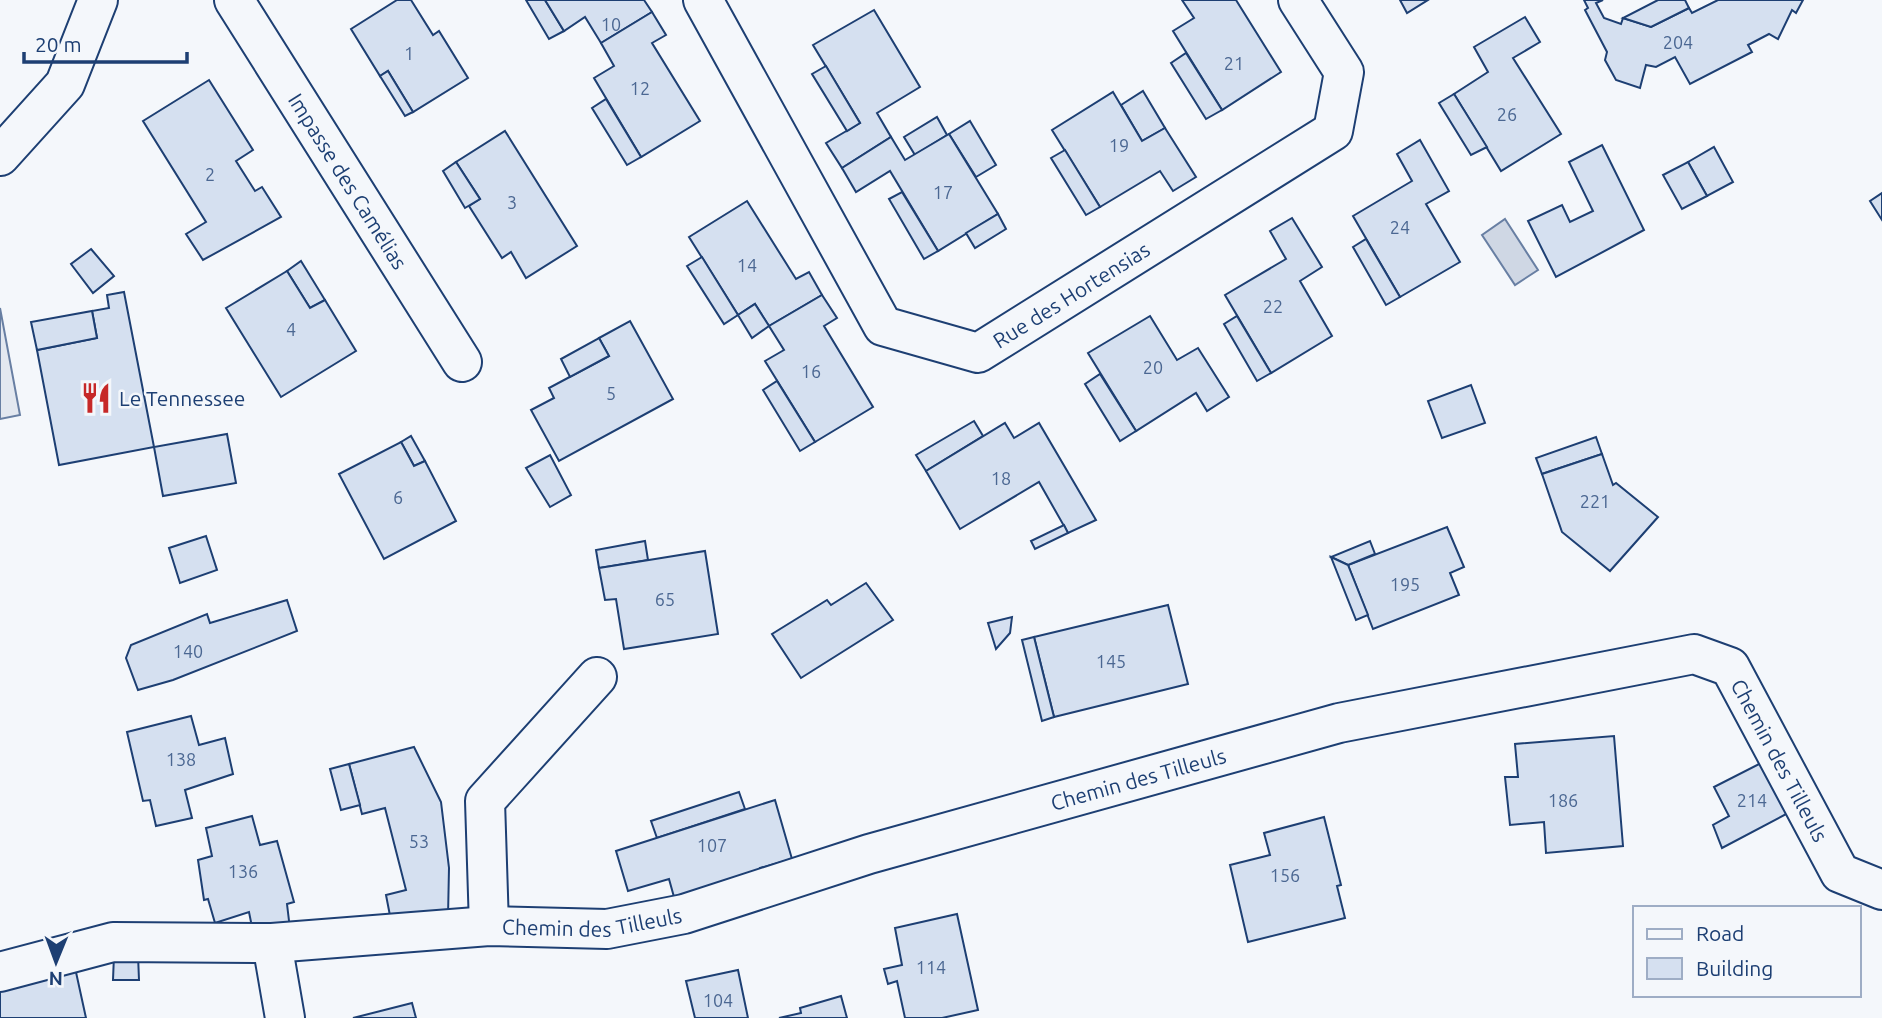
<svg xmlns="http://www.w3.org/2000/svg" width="1882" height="1018" viewBox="0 0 1882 1018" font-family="Ubuntu,sans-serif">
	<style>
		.parking { fill: #e3e8f0; stroke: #687fa3; stroke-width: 2 }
		.water { fill: #cfd7e4; stroke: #687fa3; stroke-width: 2 }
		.building { fill: #d5e0f0; stroke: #1d3f73; stroke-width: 2 }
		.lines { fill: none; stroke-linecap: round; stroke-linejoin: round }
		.minor-casing { stroke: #1d3f73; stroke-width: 42 }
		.minor { stroke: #f4f7fb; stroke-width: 38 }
		.labels { text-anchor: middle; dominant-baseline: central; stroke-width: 5; stroke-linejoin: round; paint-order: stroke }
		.number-label { font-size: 18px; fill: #4b6792 }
		.street-label { font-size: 21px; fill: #1d3f73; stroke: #f4f7fb }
		.poi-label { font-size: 21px; fill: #1d3f73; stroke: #f4f7fb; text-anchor: start }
	</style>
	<rect width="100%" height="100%" fill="#f4f7fb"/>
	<path class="parking" d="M0,308l20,107 -20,4z"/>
	<path class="water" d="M1505,219l33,51 -23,15 -33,-50z"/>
	<g class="building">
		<path d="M397,0h14l22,35 6,-4 29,47 -55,34 -25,-41 -8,5 -29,-47z"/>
		<path d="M526,0h19l19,31 -15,8z"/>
		<path d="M545,0h99l8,12 -51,31 -16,-26 -21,14z"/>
		<path d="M1182,0h54l45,72 -59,38 -49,-79 21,-13z"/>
		<path d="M1400,0h28l-21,13z"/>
		<path d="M1584,0h19l-7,3 8,15 17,6 2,-6 28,9 38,-19 3,5 26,-13h85l-7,13 -4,-3 -14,29 -9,-5 -21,11 4,7 -62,32 -15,-27 -19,10 -10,-2 -6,23 -24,-8 -11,-20 2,-8 -22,-42 3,-2z"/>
		<path d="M1658,0h27l4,8 -38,19 -28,-9z"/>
		<path d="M874,10l46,77 -43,26 14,24 -49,31 -16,-25 34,-20 -47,-78z"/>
		<path d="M652,12l14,23 -14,8 48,78 -59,36 -47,-79 20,-12 -13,-23z"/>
		<path d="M1525,17l15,25 -27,16 48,76 -60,37 -47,-77 34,-22 -14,-25z"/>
		<path d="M1186,53l36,57 -16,9 -35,-56z"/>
		<path d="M826,66l34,57 -13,8 -35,-57z"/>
		<path d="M388,71l25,41 -8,4 -25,-40z"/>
		<path d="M209,80l44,70 -17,11 19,30 7,-4 19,30 -78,43 -17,-26 20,-12 -63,-101z"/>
		<path d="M1143,91l22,37 -23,13 -21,-36z"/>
		<path d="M1113,92l29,49 23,-13 31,49 -23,14 -13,-20 -60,36 -48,-77z"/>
		<path d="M1454,94l33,53 -16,8 -32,-52z"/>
		<path d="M606,99l35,58 -14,8 -35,-57z"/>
		<path d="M937,117l10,18 -32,20 -11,-18z"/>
		<path d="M970,121l26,44 -20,12 -27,-43z"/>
		<path d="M505,131l72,115 -51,32 -15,-26 -9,6 -33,-52 11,-7 -24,-37z"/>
		<path d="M949,134l49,80 -60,37 -48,-80 -34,21 -14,-24 49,-31 14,23z"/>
		<path d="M1420,140l29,51 -23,13 34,58 -60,35 -47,-81 59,-35 -15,-27z"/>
		<path d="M1602,145l42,85 -88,47 -28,-56 34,-16 8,17 23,-11 -24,-49z"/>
		<path d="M1714,147l19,35 -26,14 -19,-34z"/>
		<path d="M1065,150l35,57 -14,8 -35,-57z"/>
		<path d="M456,162l24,37 -15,9 -22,-37z"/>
		<path d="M1688,162l19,34 -25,13 -19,-34z"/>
		<path d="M902,192l36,59 -14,8 -35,-60z"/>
		<path d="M1882,193v27l-12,-19z"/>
		<path d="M747,201l49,78 13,-7 13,23 -53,31 -14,-22 -17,11 -49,-78z"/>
		<path d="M998,214l8,15 -31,19 -9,-15z"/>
		<path d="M1292,218l30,49 -22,14 32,55 -61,37 -46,-78 61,-36 -16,-28z"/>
		<path d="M1366,239l34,58 -14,8 -33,-58z"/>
		<path d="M91,249l23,27 -21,17 -22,-29z"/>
		<path d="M702,257l36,58 -14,9 -37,-58z"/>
		<path d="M301,261l24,39 -15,8 -23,-37z"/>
		<path d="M287,271l23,37 15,-8 31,51 -75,46 -55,-89z"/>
		<path d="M124,292l30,155 -95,18 -22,-115 60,-12 -5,-27 17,-3 -2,-13z"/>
		<path d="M822,295l15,23 -13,8 49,81 -58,35 -50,-81 19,-11 -15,-24z"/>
		<path d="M755,304l14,22 -17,12 -14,-23z"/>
		<path d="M92,311l5,27 -60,12 -6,-28z"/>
		<path d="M1150,316l27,44 21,-12 31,49 -22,14 -11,-18 -60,38 -48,-78z"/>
		<path d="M1237,316l34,57 -14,8 -33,-57z"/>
		<path d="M630,321l43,78 -114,62 -28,-51 23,-12 -5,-10 60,-32 -10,-18z"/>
		<path d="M599,338l10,18 -39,21 -9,-18z"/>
		<path d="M1100,374l36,57 -16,10 -35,-57z"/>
		<path d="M777,381l38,61 -15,9 -37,-61z"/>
		<path d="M1471,385l14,38 -43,15 -14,-37z"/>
		<path d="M974,421l9,15 -57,35 -10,-16z"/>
		<path d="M1005,423l9,15 25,-15 57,97 -28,13 -29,-51 -79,47 -34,-58z"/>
		<path d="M227,434l9,49 -73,13 -9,-49z"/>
		<path d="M411,436l14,25 -11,5 -13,-24z"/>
		<path d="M1596,437l6,17 -60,20 -6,-16z"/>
		<path d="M401,442l13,24 11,-5 31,60 -72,38 -45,-85z"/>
		<path d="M1602,454l11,31 3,-2 42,34 -48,54 -48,-39 -20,-58z"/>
		<path d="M550,455l21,40 -21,12 -24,-39z"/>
		<path d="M1064,525l4,8 -33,16 -4,-8z"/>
		<path d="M1447,527l17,40 -14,6 9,22 -86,34 -25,-64z"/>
		<path d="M206,536l11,34 -37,13 -11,-35z"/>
		<path d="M645,541l3,19 -49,8 -3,-18z"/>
		<path d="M1370,541l5,13 -27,11 -17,-8z"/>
		<path d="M705,551l13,83 -94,15 -8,-50 -11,1 -6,-32z"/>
		<path d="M1331,557l17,8 20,50 -12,5z"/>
		<path d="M866,583l27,37 -92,58 -29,-44 55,-34 4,5z"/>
		<path d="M287,600l10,31 -124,49 -35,10 -12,-32 5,-13 76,-31 3,9z"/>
		<path d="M1168,605l20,79 -134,33 -20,-80z"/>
		<path d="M1012,617l-2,16 -14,16 -8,-26z"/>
		<path d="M1034,637l20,80 -12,4 -20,-81z"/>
		<path d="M191,716l8,29 26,-7 8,36 -48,16 7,28 -36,8 -6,-26 -7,1 -16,-69z"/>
		<path d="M1614,736l9,110 -77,7 -2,-31 -34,3 -5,-48h13l-3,-33z"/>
		<path d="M414,747l27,55 8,66 -1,49 -56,9 -6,-31 20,-5 -21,-82 -23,6 -13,-50z"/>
		<path d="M1763,762l27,50 -68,36 -9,-23 16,-9 -15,-29z"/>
		<path d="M349,764l11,41 -19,5 -11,-41z"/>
		<path d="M739,792l6,17 -88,29 -6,-17z"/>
		<path d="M775,800l17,59 -32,9 1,5 -87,24 -5,-18 -41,12 -12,-40z"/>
		<path d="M252,816l8,29 17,-4 17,61 -7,2 3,25 -37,3 -4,-20 -34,11 -7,-24 -4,1 -6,-40 14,-4 -6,-28z"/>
		<path d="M1324,817l17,68 -4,1 8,32 -97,24 -18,-77 40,-10 -6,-22z"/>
		<path d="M957,914l21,96 -36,8h-37l-8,-37 -9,3 -4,-15 18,-4 -7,-37z"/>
		<path d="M114,955h24l1,25h-26z"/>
		<path d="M74,963l12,55h-86v-36z"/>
		<path d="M738,970l10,48h-53l-9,-37z"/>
		<path d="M841,996l6,22h-68l22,-5 -1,-5z"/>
		<path d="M412,1003l4,15h-63z"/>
	</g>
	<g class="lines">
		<defs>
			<g id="minor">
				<path id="s1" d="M234,0l228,362"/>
				<path id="s2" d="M703,0l180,326 95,27 355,-222 11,-59 -46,-72"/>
				<path d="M0,156l65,-72 33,-84"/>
				<path d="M489,926l-4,-125 112,-124"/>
				<path d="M272,943l13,75"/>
				<path id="s3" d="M0,972l113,-30 159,1 217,-17 118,3 77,-15 185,-60 470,-131 355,-69 36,13 110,206 42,17"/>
			</g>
		</defs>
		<use href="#minor" class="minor-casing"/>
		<use href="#minor" class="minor"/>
	</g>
	<defs>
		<symbol id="restaurant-bare" viewBox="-9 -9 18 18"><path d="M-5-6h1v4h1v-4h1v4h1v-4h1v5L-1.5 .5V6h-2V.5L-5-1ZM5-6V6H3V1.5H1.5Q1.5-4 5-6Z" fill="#c62828" stroke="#f4f7fb" stroke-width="2.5" paint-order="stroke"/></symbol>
	</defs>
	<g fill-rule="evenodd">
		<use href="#restaurant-bare" x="74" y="376" width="44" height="44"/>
	</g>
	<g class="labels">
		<g class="number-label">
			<text x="611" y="24">10</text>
			<text x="1678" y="42">204</text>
			<text x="409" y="53">1</text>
			<text x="1234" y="63">21</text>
			<text x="640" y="88">12</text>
			<text x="1507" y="114">26</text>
			<text x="1119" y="145">19</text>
			<text x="210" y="174">2</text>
			<text x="943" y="192">17</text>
			<text x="512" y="202">3</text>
			<text x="1400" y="227">24</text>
			<text x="747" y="265">14</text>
			<text x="1273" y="306">22</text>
			<text x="291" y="329">4</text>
			<text x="1153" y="367">20</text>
			<text x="811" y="371">16</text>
			<text x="611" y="393">5</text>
			<text x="1001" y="478">18</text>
			<text x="398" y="497">6</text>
			<text x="1595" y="501">221</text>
			<text x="1405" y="584">195</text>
			<text x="665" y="599">65</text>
			<text x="188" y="651">140</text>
			<text x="1111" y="661">145</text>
			<text x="181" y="759">138</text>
			<text x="1563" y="800">186</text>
			<text x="1752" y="800">214</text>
			<text x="419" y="841">53</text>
			<text x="712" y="845">107</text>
			<text x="243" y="871">136</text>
			<text x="1285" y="875">156</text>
			<text x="931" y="967">114</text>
			<text x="718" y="1000">104</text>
		</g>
		<g class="street-label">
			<text stroke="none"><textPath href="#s1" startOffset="214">Impasse des Camélias</textPath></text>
			<text stroke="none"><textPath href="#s2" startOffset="581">Rue des Hortensias</textPath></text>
			<text stroke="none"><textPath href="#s3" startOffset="1878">Chemin des Tilleuls</textPath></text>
			<text stroke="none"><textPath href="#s3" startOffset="1164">Chemin des Tilleuls</textPath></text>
			<text stroke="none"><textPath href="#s3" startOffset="597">Chemin des Tilleuls</textPath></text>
		</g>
		<g class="poi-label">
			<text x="119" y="398">Le Tennessee</text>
		</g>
	</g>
	<rect x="1633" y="906" width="228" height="91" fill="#f4f7fb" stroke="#9eadc5" stroke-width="2"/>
	<rect x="1647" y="929" width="35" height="10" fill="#f4f7fb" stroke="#9eadc5" stroke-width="2"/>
	<text x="1696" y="941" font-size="21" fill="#1d3f73">Road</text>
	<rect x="1647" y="958" width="35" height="21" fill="#d5e0f0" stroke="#9eadc5" stroke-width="2"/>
	<text x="1696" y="976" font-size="21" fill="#1d3f73">Building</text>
	<g transform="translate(56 962) rotate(181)" stroke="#f4f7fb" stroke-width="5" paint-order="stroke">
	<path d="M0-5L12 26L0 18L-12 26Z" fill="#1d3f73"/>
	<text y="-10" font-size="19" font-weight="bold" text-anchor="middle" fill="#1d3f73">N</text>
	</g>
	<path d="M24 52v10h163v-10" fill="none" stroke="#1d3f73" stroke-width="3.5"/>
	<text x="35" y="52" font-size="21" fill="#1d3f73" stroke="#f4f7fb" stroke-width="5" paint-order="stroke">20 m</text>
</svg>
